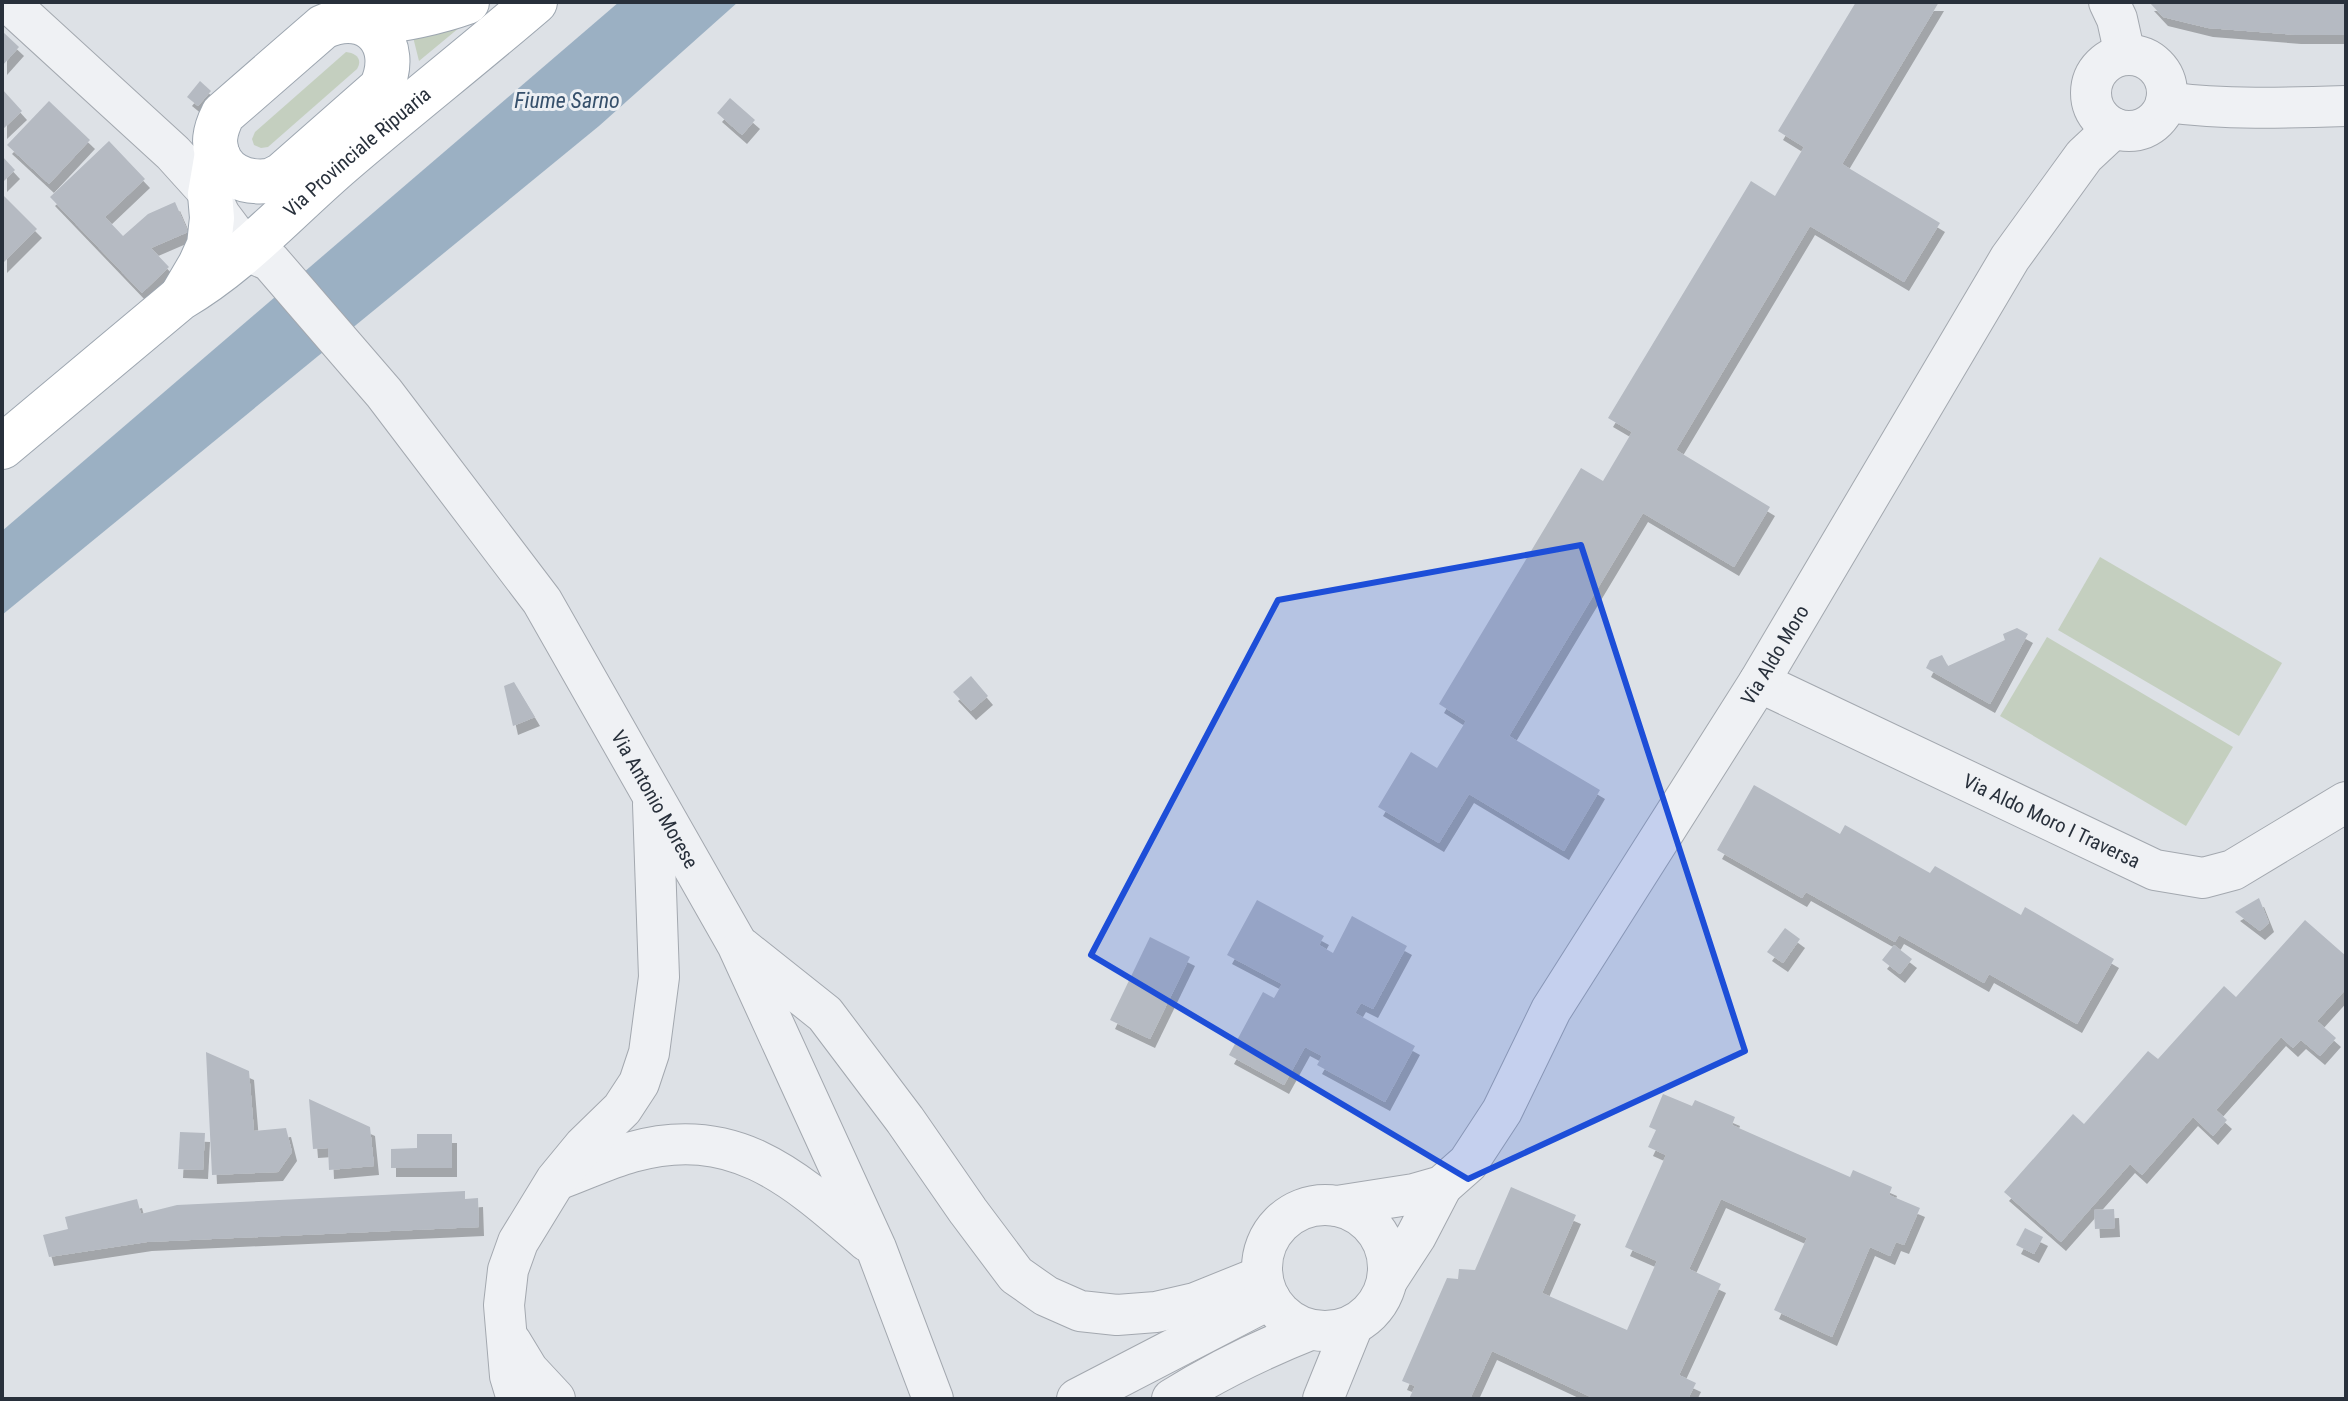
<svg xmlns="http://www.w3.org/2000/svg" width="2348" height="1401" viewBox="0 0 2348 1401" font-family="'Roboto Condensed',sans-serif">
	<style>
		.green { fill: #c4cfbf }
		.water { fill: #9bb0c3 }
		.building { fill: #b5bac2; filter: url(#shadow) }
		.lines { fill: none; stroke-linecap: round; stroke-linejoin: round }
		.minor-casing { stroke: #a3a8af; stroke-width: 42 }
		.major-casing { stroke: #9da6b0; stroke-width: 46 }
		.minor { stroke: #eff1f4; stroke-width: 40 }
		.major { stroke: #fff; stroke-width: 44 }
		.marked { fill: #1d4ed8; fill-opacity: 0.2; stroke: #1d4ed8; stroke-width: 6; stroke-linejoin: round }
		.labels { text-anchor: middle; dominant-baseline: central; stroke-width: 6; stroke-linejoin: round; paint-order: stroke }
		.street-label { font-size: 20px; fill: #28303b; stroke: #eceff3 }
		.water-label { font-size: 22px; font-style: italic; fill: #36506b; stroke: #eceff3 }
	</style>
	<defs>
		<filter id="shadow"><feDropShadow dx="5" dy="9" stdDeviation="0" flood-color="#0004"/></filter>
	</defs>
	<rect width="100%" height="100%" fill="#dde1e6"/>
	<g class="green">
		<path d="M477,13l-58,48 -7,-28z"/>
		<path d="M346,52c10,1 17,7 11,17l-89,78 -7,1 -7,-3 -2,-6 3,-7z"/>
		<path d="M2100,557l182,106 -43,73 -181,-106z"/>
		<path d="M2047,637l186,110 -47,79 -186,-110z"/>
	</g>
	<path class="water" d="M619,2h119l-139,124 -597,489v-84z"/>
	<g class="building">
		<path d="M1856,2h83l-97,162 98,59 -36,59 -94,-56 -134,224 94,57 -36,60 -91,-54 -134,223 91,54 -36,61 -95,-57 -30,49 -61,-36 33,-55 26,16 29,-47 -27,-17 142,-236 22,13 29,-49 -24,-14 143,-237 24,15 29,-49 -26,-16z"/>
		<path d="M2149,2h197v33h-50l-88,-7 -45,-11z"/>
		<path d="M2,31l17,16 -17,19z"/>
		<path d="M200,81l11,10 -13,15 -11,-9z"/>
		<path d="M2,89l20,22 -20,19z"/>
		<path d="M730,98l25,22 -13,15 -25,-22z"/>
		<path d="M49,101l41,39 -41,44 -42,-39z"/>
		<path d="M109,141l36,38 -40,38 18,19 25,-22 27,-12 13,30 -37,16 18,19 -27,26 -92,-96z"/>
		<path d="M2,156l13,14 -13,13z"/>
		<path d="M2,194l35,35 -35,35z"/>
		<path d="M2017,628l11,6 -38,70 -64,-36 4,-8 12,-5 6,11 57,-26 -2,-6z"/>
		<path d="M971,676l17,20 -17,15 -18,-19z"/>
		<path d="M514,682l21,35 -22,9 -9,-40z"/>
		<path d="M1754,785l86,49 5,-9 85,48 5,-7 86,49 4,-8 89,52 -37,65 -88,-50 -5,9 -85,-48 -4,7 -89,-50 -4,6 -85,-48z"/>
		<path d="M2259,898l10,25 -9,8 -25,-19z"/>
		<path d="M1257,900l67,36 -5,9 14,8 19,-37 55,30 -34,63 -12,-6 -6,10 60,33 -30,56 -68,-37 5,-9 -17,-9 -21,38 -55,-30 34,-63 11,6 8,-14 -55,-29z"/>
		<path d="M2305,920l41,36v33l-29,32 19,17 -16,18 -19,-16 -8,8 -12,-11 -65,73 11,10 -14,16 -20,-19 -51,58 -12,-11 -69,78 -57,-50 69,-78 11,10 64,-73 10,8 66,-73 12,11z"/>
		<path d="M1785,928l15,11 -17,24 -16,-11z"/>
		<path d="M1150,937l40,20 -40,82 -40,-19z"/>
		<path d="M1894,945l18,14 -12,15 -18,-14z"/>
		<path d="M206,1052l43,19 5,60 32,-3 6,24 -14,20 -66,3z"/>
		<path d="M1663,1094l29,12 3,-6 40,17 -3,8 118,52 3,-7 39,17 -3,8 31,13 -16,37 -8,-3 -6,14 -20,-9 -38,90 -58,-27 33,-72 -86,-39 -32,70 32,15 -42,91 17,8 -8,16h-93l-103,-48 -22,48h-61l6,-13 -13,-5 45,-103 11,1 1,-10 16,1 36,-83 65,28 -34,78 85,37 30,-69 -32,-14 41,-92 -18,-8 8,-17 -7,-3z"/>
		<path d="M309,1099l61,28 4,39 -45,4 -1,-22 -15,1z"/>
		<path d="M180,1132l25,1 -2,37 -25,-1z"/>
		<path d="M417,1134h35v34h-61v-19l26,-1z"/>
		<path d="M465,1191v8l13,-1 1,29 -332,15 -98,15 -6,-22 25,-6 -3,-12 72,-18 4,15 36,-9z"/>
		<path d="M2114,1209l1,19 -20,1 -1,-19z"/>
		<path d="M2025,1228l18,9 -9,17 -18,-9z"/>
	</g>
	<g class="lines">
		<defs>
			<g id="minor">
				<path id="s1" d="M8,2l165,151 37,41 10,21 27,36 23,10 114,132 158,208 195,343 139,304 57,151"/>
				<path d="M2109,2l8,17 8,36"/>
				<circle cx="2129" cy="93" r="38"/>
				<path d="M2166,102c59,8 120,6 180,4"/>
				<path id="s2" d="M1759,682l396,188 48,8 30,-8 113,-68"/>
				<path d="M742,948l83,66 80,106 63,91 48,64 30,21 34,15 37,4 39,-3 39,-9 67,-27"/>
				<path d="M557,1180c25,-9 50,-21 75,-28 103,-29 163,27 235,89"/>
				<circle cx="1325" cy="1268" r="63"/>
				<path id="s3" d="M1337,1206l77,-12 28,-8 26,-23 34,-52 49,-101 208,-328 251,-424 74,-102 30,-28"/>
				<path d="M1388,1279l28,-43 26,-50"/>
				<path d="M511,1342l17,28 27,29"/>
				<path d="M517,1399l-7,-23 -6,-71 4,-35 10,-28 38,-62 28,-34 38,-37 17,-26 10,-30 10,-76 -6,-173"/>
				<path d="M1077,1399l193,-100"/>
				<path d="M1172,1399c43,-27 90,-50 138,-69"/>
				<path d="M1323,1399l30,-74"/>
			</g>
			<g id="major">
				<path d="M366,24c35,-4 67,-10 101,-22"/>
				<path d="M270,181l12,-6 99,-87c21,-44 -12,-82 -58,-61l-100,87c-8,16 -12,31 -2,48 24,38 82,10 117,1"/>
				<path d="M183,294l17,-29 9,-20 3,-27 -2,-24 7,-41"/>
				<path id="s4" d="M2,447l177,-148c63,-37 109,-90 164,-137 63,-54 129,-106 192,-160"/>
			</g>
		</defs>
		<use href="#minor" class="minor-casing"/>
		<use href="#major" class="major-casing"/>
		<use href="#minor" class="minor"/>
		<use href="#major" class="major"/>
	</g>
	<path class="marked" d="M1581,545l164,506 -277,128 -377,-224 187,-355z"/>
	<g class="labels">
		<g class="street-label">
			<text stroke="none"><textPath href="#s4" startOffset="462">Via Provinciale Ripuaria</textPath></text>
			<text stroke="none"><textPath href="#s3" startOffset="736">Via Aldo Moro</textPath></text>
			<text stroke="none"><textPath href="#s1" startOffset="1036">Via Antonio Morese</textPath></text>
			<text stroke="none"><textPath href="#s2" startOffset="324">Via Aldo Moro I Traversa</textPath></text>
		</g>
		<g class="water-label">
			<text x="567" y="100">Fiume Sarno</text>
		</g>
	</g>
	<rect width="2348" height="1401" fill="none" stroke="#28303b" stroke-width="8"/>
</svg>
